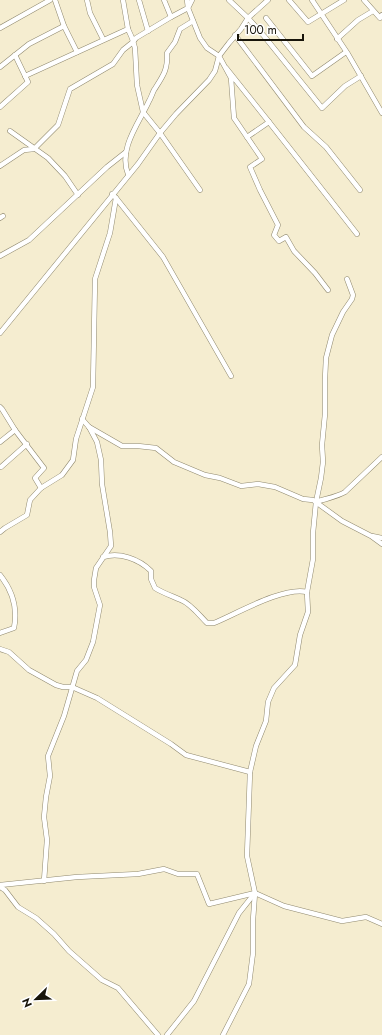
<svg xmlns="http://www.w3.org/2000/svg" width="382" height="1035" viewBox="0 0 382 1035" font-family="Jost,sans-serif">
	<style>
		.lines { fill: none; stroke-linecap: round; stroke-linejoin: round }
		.street-casing { stroke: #90896f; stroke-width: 5.5 }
		.street { stroke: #fff; stroke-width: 4.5 }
	</style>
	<rect width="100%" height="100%" fill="#f5edd0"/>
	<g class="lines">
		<defs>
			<g id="street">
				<path d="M55,0l9,26 13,26"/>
				<path d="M87,0l3,13 13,26"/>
				<path d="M123,0l5,29 4,9 3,10 2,37 6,27 17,21 40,57"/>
				<path d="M139,0l9,31"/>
				<path d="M164,0l7,17"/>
				<path d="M187,0l1,8 12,30 7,10 12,8 12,22 3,40 13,19 22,-15 -43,-54"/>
				<path d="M229,0l19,18 16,18 58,72 23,-22 16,-10"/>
				<path d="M289,0l19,22 36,-22"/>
				<path d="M312,0l36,54 34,59"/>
				<path d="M364,0l16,18 2,-3"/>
				<path d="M266,18l46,58 34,-24"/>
				<path d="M0,28l50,-28"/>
				<path d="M235,35l69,92 22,20 34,43"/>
				<path d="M337,39l21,-19 15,-9"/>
				<path d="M0,67l29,-23 35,-18"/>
				<path d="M25,76l103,-47"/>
				<path d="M0,107l28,-25 -13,-27"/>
				<path d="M269,122l88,112"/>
				<path d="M10,131l38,27 17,18 13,19"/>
				<path d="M247,137l15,22 -12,8 10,23 18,35 -4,10 5,6 7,-4 8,14 21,22 13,17"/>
				<path d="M0,166l24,-16 10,-1 24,-24 12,-36 43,-25 10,-14 10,-8 3,-4 35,-21 17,-9 4,-8"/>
				<path d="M128,174c-10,-25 11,-51 21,-73 2,-3 3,-7 5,-11 9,-14 14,-20 13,-37l8,-11 5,-13 13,-8"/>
				<path d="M116,198l47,59 68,119"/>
				<path d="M0,218l3,-2"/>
				<path d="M0,256l29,-16 78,-73 19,-15"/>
				<path d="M0,333l138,-169 22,-31 16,-19 33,-34 6,-9 4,-15 10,-13 12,-14 7,-11 20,-18"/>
				<path d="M0,407l2,2 13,21 29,38 -9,10 6,10"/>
				<path d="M89,427l33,19h16l18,2 18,14 31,13 15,3 21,8 17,-2 17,3 28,12 10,1 29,21 29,15 11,8"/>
				<path d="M0,442l15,-12"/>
				<path d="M0,467h1l26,-23"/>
				<path d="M316,502c9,-3 23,-6 29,-10l37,-35"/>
				<path d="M0,532l5,-4 22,-13 3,-15 11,-12 21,-13 11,-15 3,-21 17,-52 2,-108 15,-46 6,-35 -4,-4"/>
				<path d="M372,536l10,2"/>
				<path d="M103,557c17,-5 36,2 48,14v8l4,9c8,5 17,8 26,12 10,4 18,15 26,23h7c22,-9 70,-37 93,-31"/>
				<path d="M0,575c12,15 18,33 14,53l-14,5"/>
				<path d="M0,649l9,3 20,18 27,15 7,2h9l25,11 74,46 15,11 64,17"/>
				<path d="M44,881l3,-41 -3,-23 2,-20 4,-21 -2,-20 16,-40 13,-45 9,-11 7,-18 7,-37 -6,-18v-7l2,-12 15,-22 -1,-14 -8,-48 -1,-24 -4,-18 -8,-15 -7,-8"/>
				<path d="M0,885l77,-8 61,-3 26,-5 14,5h19l12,30 46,-11 29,13 58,15 24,-4 16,7"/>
				<path d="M0,887l5,3 13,17 18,11 18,16 15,17 33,29 16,8 40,47"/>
				<path d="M167,1035l27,-34 45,-88 16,-20"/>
				<path d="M223,1035l26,-51 4,-31v-33l2,-27 -8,-37 3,-84 6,-26 10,-25 2,-19 6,-14 21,-23 5,-30 8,-23 -1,-20 6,-33v-26l3,-31 5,-24 2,-16 -1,-17 3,-31v-35l1,-21 6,-23 11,-23 9,-13 1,-4 -6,-16"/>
			</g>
		</defs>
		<use href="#street" class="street-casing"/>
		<use href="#street" class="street"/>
	</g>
	<g transform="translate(36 999) rotate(247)" stroke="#ffffff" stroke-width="3" paint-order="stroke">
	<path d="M0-3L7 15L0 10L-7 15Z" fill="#17140a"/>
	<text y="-6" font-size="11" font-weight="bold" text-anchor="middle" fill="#17140a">N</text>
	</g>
	<path d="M238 34v6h65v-6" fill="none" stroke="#17140a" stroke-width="2"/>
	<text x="244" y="34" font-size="12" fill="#17140a" stroke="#ffffff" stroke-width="3" paint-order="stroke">100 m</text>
</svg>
